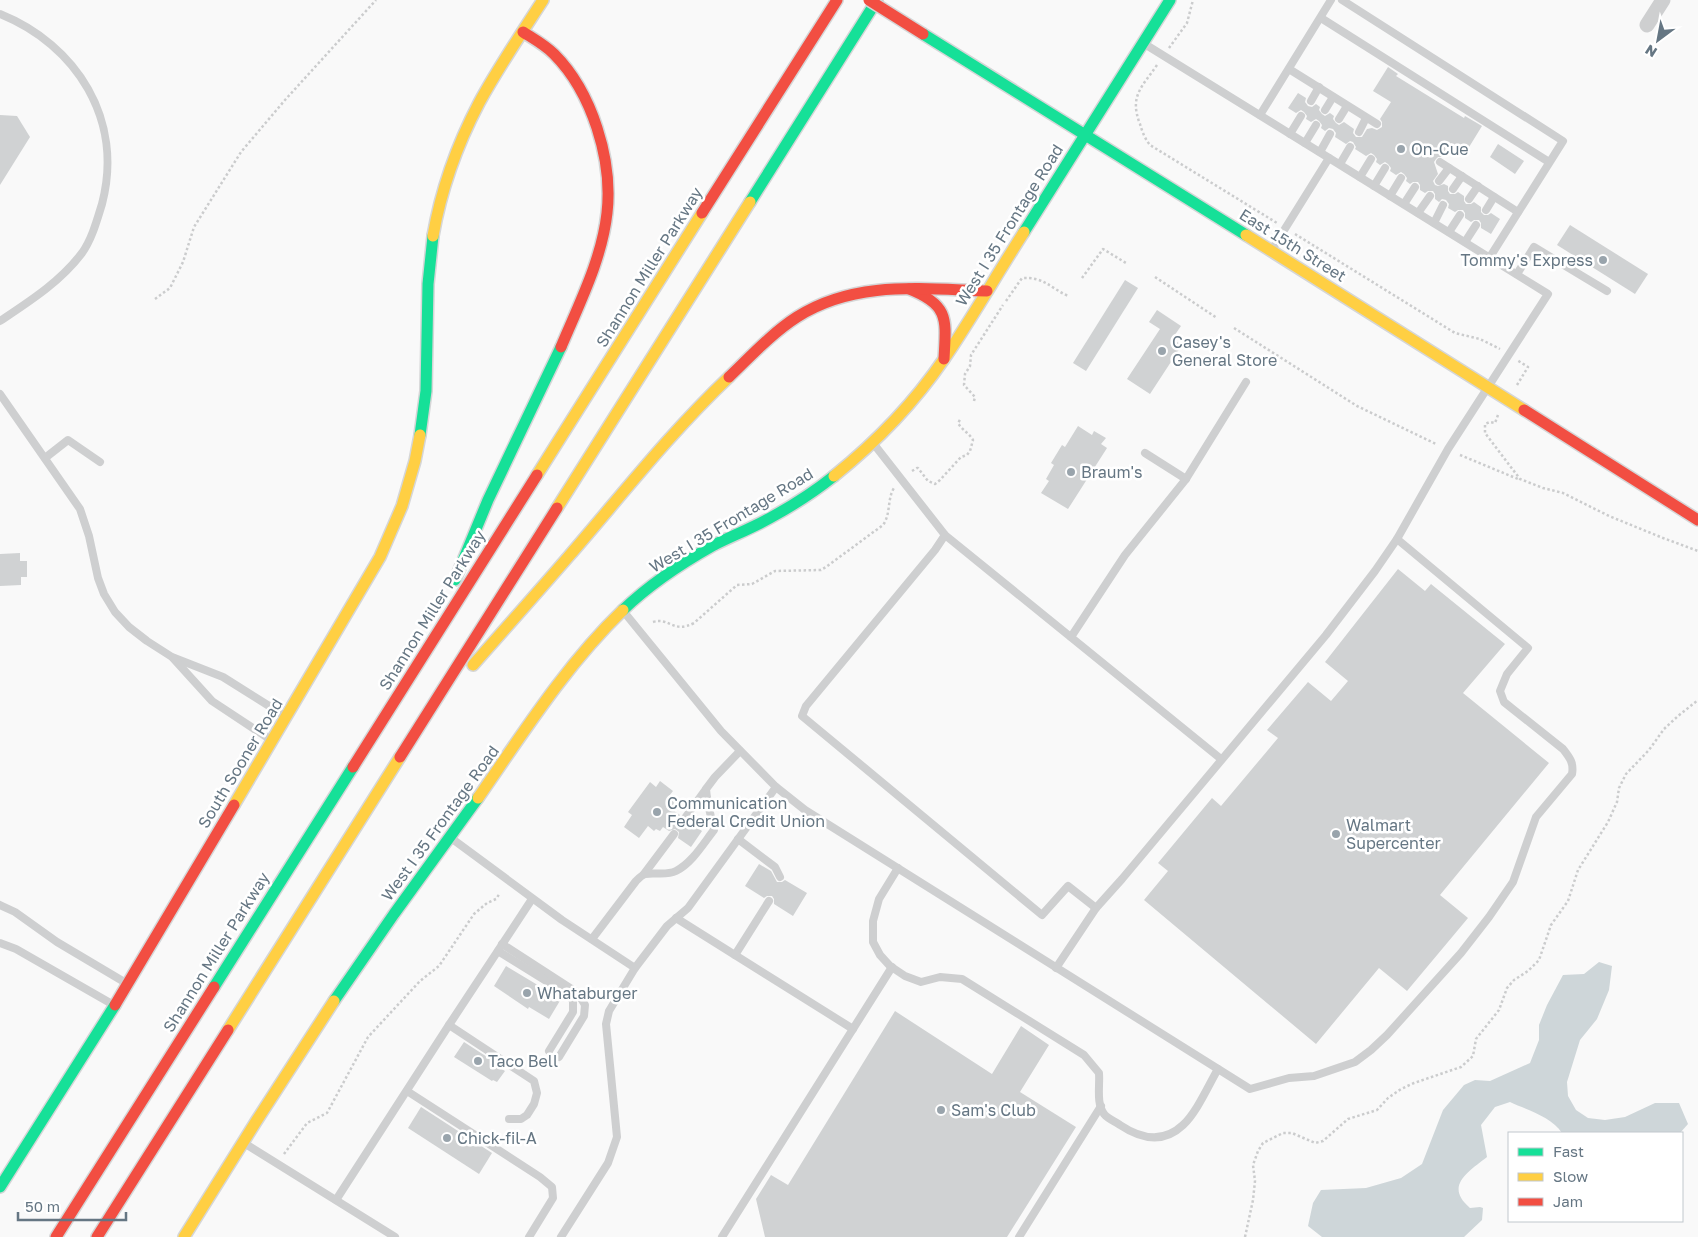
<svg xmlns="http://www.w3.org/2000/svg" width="1698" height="1237" viewBox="0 0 1698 1237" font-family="'Golos Text',sans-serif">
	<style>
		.water { fill: #ced6d9 }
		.building { fill: #d0d2d3 }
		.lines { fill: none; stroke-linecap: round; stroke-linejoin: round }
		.fast-casing { stroke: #d5d6d7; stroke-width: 14 }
		.slow-casing { stroke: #d5d6d7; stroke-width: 14 }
		.jam-casing { stroke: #d5d6d7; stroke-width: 14 }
		.path { stroke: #cbcccd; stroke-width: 2.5; stroke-dasharray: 2.5 2.5; stroke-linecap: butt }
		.lane { stroke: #cecfd0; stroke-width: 8 }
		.street { stroke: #cecfd0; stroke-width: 15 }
		.fast { stroke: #16e098; stroke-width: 11 }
		.slow { stroke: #ffcf43; stroke-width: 11 }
		.jam { stroke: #f24e42; stroke-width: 11 }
		.jam-bridge-casing { stroke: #d5d6d7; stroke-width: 14; stroke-linecap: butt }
		.jam-bridge { stroke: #f24e42; stroke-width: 11 }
		.poi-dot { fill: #99a4ac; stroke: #fff; stroke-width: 2 }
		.labels { text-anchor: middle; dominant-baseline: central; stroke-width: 5; stroke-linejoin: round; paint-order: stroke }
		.poi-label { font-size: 16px; fill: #657683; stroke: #fff; text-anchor: start }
		.street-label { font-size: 16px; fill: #657683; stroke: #fff }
	</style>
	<rect width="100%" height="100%" fill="#f9f9f9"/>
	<path class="water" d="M1599,962l13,4 -3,24 -12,29 -17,21 -13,42 1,14 8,14 12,8 17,2 20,-3 30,-14h24l9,21 -8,9h-118c-10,-16 -35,-23 -52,-31l-15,5 -14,18 6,32c-19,15 -43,29 -17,51l10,-1 3,1 -1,12 -18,17h-142l-14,-11 5,-23 8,-13 45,-2 35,-10 21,-14 21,-54 21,-25 11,-5 15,1 40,-18 9,-23v-15l8,-20 16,-30 21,-1z"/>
	<g class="building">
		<path d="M1388,67l10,7 -2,2 68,42 1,-2 17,10 -16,26 -15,-9 -8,14h-5l-2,2 -2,3 4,12 -5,7 2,4 3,1 6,-2 4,2v5l2,3h5l3,-2 6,4v5l2,3h5l3,-2 7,5v5l3,3h4l3,-2 9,6 -9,15 -10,-6v-5l-2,-3h-5l-3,2 -6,-4v-5l-2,-3h-5l-3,2 -7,-4 1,-4 -3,-4 -4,-1 -3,3 -4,-3v-5l-2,-3h-5l-3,2 -5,-3v-5l-2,-3h-5l-3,2 -4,-3 1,-3 -3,-4 -3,-2 -5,3 -6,-4 1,-3 -3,-4 -3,-2 -5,3 -4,-3 1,-3 -3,-4 -3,-2 -5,3 -11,-7 1,-2 -3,-5 -3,-1 -4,3 -11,-7 1,-4 -3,-4 -4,-1 -4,3 -4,-3 1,-3 -3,-4 -3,-2 -5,3 -5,-3 1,-3 -3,-4 -3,-2 -5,3 -8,-5 10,-15 8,5 -1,4 3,4 4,1 4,-3 4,3 -1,3 3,4 3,2 5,-3 4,3 -1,3 3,4 3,2 5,-3 10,7 -1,4 3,4h6l5,-8 5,-1 5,2 5,-3v-5l-2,-3 11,-17 -18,-11z"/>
		<path d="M0,115l17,1 13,21 -30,48z"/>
		<path d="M1498,144l26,17 -9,13 -25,-17z"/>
		<path d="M1570,225l78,49 -13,20 -78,-49z"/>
		<path d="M1125,280l13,8 -52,83 -13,-8z"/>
		<path d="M1157,310l24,16 -9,13 10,6 -32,49 -23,-15 33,-50 -11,-7z"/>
		<path d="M1078,426l14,9 2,-4 12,7 -5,6 6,4 -39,61 -27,-16 8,-12 -3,-2 8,-14 -3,-2 11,-18 3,2z"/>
		<path d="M20,553v8h7v16h-6v8l-21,1v-32z"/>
		<path d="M1398,569l27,22 6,-7 74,60 -42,49 86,70 -109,132 28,23 -61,73 -28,-23 -63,76 -172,-144 24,-29 -10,-8 54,-65 9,8 57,-68 -11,-8 41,-48 23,19 17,-20 -23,-19z"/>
		<path d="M660,781l13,10 -4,5 7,5 -2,3 4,2 -4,5 6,4 -1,3 2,4 4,2 4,-2 13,9 -11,16 -13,-9 1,-6 -4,-3 -6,2 -6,-4 -3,4 -4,-2 -2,2 -6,-5 -9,12 -15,-11 8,-12 -4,-3 22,-30 6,5z"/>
		<path d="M759,864l12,7 6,11h5l3,-2 22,13 -14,23 -19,-12v-5l-2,-3h-5l-3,2 -19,-12z"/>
		<path d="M506,966l55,33 -12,20 -20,-12 -1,2 -34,-23z"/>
		<path d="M895,1011l97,63 29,-48 28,19 -29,47 56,35 -69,110h-242l-9,-38 15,-24 17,10z"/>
		<path d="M464,1042l37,24 -1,2 5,3 -8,11 -4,-2 -1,1 -38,-24z"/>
		<path d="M421,1107l71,46 -13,21 -71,-46z"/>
	</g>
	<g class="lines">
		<defs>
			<g id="fast">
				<path d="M923,34l323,201"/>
				<path d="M750,202l127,-202"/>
				<path d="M1024,232l146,-232"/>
				<path d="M420,435l6,-44 2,-107 5,-48"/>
				<path d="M455,580l33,-80 73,-153"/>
				<path d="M623,610c27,-26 59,-47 91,-65 18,-9 38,-17 56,-27 22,-12 44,-26 64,-42"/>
				<path d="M214,987l139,-220"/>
				<path d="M334,1001l60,-87 84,-116"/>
				<path d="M0,1187l115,-182"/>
			</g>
			<g id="slow">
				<path d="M1246,235l278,175"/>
				<path d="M433,236c8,-46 24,-91 46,-133 19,-35 42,-69 64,-103"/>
				<path d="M537,475l165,-262"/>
				<path d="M834,476c41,-33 80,-73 110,-117 28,-41 53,-85 80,-127"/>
				<path d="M557,508l193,-306"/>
				<path d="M473,665c32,-36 64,-72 96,-109 52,-60 101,-123 160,-179"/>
				<path d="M478,798c45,-65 88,-133 145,-188"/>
				<path d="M234,805l146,-248 22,-51 13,-45 5,-26"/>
				<path d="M228,1030l172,-273"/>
				<path d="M184,1237l73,-117 77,-119"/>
			</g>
			<g id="jam">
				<path d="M523,32c11,7 22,13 31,22 38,38 59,106 53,159 -5,46 -28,91 -46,134"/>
				<path d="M702,213l135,-213"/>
				<path d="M909,289c41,16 37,31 35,70"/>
				<path d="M729,377c21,-20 43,-44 68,-60 58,-37 125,-28 190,-26"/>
				<path d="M1524,410l174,110"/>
				<path d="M400,757l157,-249"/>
				<path d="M353,767l184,-292"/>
				<path d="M115,1005l119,-200"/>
				<path d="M56,1237l158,-250"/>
				<path d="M97,1237l131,-207"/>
			</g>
		</defs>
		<use href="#fast" class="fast-casing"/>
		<use href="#slow" class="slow-casing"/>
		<use href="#jam" class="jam-casing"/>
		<g class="path">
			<path d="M1169,48l18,-25 6,-23"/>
			<path d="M1157,65c-15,22 -28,31 -17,59 2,7 5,15 10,21l127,78"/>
			<path d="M1295,234l160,99 25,6 20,10"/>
			<path d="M1155,277l62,41"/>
			<path d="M1082,278l21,-29 23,14"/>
			<path d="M155,299l15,-11 13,-26 11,-35 47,-75 44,-52 91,-100"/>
			<path d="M1006,301l16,-23c22,-1 27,9 46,18"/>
			<path d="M1234,328l123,78 79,38"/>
			<path d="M1517,385l11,-18 -11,-7"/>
			<path d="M974,401l1,-4 -11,-12 1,-11 5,-8 1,-11 32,-50"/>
			<path d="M1498,415l-3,8 -5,-1 -5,2v9l35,46 23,9 20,5 46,23 54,22 35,13"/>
			<path d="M1460,455l58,24"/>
			<path d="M912,471l5,-3h1l10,13 7,3 5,-4 21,-23 6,-2 3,-4 3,-11c-4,-7 -11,-10 -15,-17l3,-5"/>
			<path d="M653,622c17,-5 20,12 41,1l43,-38 15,-1 23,-13 46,-1 5,-3 57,-42c8,-11 4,-26 11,-37"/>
			<path d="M284,1154l23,-31 20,-10 41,-76 52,-56 19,-15 35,-52 13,-11 9,-4 4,-6"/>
			<path d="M1245,1237l8,-37 2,-19 -2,-16 5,-14 5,-8 20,-10h9l23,10 8,-2 25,-22 29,-9 11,-12 13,-9 13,-6 47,-16 12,-11 3,-17 23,-29 8,-22 7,-8 14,-9 11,-11 12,-35 17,-24 10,-31 30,-48 9,-20 2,-14 7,-14 23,-24 15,-21 14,-13 20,-16"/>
		</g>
		<g class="lane">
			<path d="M1342,0l221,141 -73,116"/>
			<path d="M0,14c77,31 124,106 102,190 -5,16 -10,35 -20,49 -22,29 -52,48 -82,68"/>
			<path d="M1321,18l228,144"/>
			<path d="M1143,43l186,115"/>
			<path d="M1289,69l88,55"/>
			<path d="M1311,101l8,-14"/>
			<path d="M1325,110l8,-13"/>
			<path d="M1260,115l71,-115"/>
			<path d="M1339,119l8,-13"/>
			<path d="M1359,132l7,-14"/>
			<path d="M1290,134l11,-18"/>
			<path d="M1305,143l11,-18"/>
			<path d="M1320,152l10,-18"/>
			<path d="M1440,162l78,50"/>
			<path d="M1340,164l10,-17"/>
			<path d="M1360,177l11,-18"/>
			<path d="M1439,181l10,-13"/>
			<path d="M1374,186l11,-18"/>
			<path d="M1453,189l9,-13"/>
			<path d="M1390,196l11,-18"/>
			<path d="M1469,199l9,-13"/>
			<path d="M1404,204l11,-17"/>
			<path d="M1486,210l8,-13"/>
			<path d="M1418,213l12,-17"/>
			<path d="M1434,223l9,-18"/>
			<path d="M1449,232l11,-17"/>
			<path d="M1465,242l11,-17"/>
			<path d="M1517,274l17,-27 73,44"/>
			<path d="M0,394l80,115 9,27 9,42 6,16 11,18 14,15 18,14 25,16 51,20 62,39"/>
			<path d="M873,443l72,92 276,224"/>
			<path d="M1145,453l41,26"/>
			<path d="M45,458l23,-18 32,22"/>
			<path d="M945,535l-10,15 -129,156 -4,10 240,199 26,-29 28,22"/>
			<path d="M624,612l97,119 55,56 29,23 445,279 39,-11 25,-2 41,-14 16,-12 16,-15 74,-82 28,-36 24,-35 23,-65 36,-43c2,-11 -2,-16 -9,-25l-59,-47 -4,-11 7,-17 21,-26 -131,-109"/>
			<path d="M1071,637l54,-82 61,-76 60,-97"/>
			<path d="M173,658l39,43 59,39"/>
			<path d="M685,818l21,-29"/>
			<path d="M451,838l111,82 73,48"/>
			<path d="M738,839l37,28 5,10"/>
			<path d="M898,868l-19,31 -6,22v21l7,13 10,11 15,10 16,6 19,-5 22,2 122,76 15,18c1,13 -3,30 5,41 4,5 12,8 16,11 21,14 43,19 63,0 14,-13 25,-39 35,-56"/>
			<path d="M644,874l30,-40"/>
			<path d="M0,905l15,7 42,30 69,41"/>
			<path d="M676,918l177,111"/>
			<path d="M592,939l44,-58c2,-2 6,-6 9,-7 10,-2 21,2 31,-3 16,-8 27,-27 38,-41 -3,-14 -7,-27 -8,-41l9,-12 25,-26"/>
			<path d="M0,943l16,6 96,55"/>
			<path d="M502,944l76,49 7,12 -1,11 -25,41"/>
			<path d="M498,951l71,44 4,6v11l-24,39"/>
			<path d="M735,955l34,-54"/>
			<path d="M1056,968l40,-60 26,-29 204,-244 49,-64 22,-32 51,-90 100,-155 -219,-136 -56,90"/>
			<path d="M449,1025l85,56 3,12 -3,11 -7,11 -6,4h-12"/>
			<path d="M407,1091l133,86 12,10 1,11 -24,39"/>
			<path d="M244,1143l151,94"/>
			<path d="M336,1200l113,-175 83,-126"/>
			<path d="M561,1237l47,-74 9,-26 -11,-113 3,-13 26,-43 32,-42 21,-18 88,-121"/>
			<path d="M722,1237l170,-270"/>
			<path d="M1019,1237l82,-131"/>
		</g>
		<path class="street" d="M1647,25l16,-25"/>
		<use href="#fast" class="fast"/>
		<use href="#slow" class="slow"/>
		<use href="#jam" class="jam"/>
		<defs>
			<path id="jam-bridge" d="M869,0l54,34"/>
		</defs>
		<use href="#jam-bridge" class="jam-bridge-casing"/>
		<use href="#jam-bridge" class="jam-bridge"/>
	</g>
	<g class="poi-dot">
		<circle cx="1401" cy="149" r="5"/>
		<circle cx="1603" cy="260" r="5"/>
		<circle cx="1162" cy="351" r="5"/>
		<circle cx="1071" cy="472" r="5"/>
		<circle cx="657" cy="812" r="5"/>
		<circle cx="1336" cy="834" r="5"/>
		<circle cx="527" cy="993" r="5"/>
		<circle cx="478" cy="1061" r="5"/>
		<circle cx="941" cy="1110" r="5"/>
		<circle cx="447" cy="1138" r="5"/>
	</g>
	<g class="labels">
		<g class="poi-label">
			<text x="1411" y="149">On-Cue</text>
			<text x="1593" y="260" text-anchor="end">Tommy's Express</text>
			<text x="1172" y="342">Casey's<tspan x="1172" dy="18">General Store</tspan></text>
			<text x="1081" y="472">Braum's</text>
			<text x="667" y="803">Communication<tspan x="667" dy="18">Federal Credit Union</tspan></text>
			<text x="1346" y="825">Walmart<tspan x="1346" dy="18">Supercenter</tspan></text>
			<text x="537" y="993">Whataburger</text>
			<text x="488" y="1061">Taco Bell</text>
			<text x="951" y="1110">Sam's Club</text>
			<text x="457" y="1138">Chick-fil-A</text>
		</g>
		<g class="street-label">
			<text transform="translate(1009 225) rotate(-58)">West I 35 Frontage Road</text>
			<text transform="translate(1293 245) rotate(32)">East 15th Street</text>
			<text transform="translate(649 267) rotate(-58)">Shannon Miller Parkway</text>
			<text transform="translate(731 520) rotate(-31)">West I 35 Frontage Road</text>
			<text transform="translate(432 610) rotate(-58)">Shannon Miller Parkway</text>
			<text transform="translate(240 763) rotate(-59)">South Sooner Road</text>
			<text transform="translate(440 823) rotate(-54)">West I 35 Frontage Road</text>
			<text transform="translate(216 952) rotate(-58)">Shannon Miller Parkway</text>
		</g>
	</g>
	<rect x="1508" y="1132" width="175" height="90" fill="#ffffff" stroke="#c1c8cd"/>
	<rect x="1518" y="1148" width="25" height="8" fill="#16e098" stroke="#c1c8cd"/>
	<text x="1553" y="1157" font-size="15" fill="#657683">Fast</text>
	<rect x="1518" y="1173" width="25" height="8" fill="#ffcf43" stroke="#c1c8cd"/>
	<text x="1553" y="1182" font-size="15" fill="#657683">Slow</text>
	<rect x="1518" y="1198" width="25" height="8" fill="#f24e42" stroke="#c1c8cd"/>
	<text x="1553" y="1207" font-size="15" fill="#657683">Jam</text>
	<g transform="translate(1658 40) rotate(212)" stroke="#ffffff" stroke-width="4" paint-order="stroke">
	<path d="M0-4L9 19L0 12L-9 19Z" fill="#657683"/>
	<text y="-8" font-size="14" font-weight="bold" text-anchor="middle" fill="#657683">N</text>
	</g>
	<path d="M18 1212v8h108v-8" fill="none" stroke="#657683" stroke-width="2.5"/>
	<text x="25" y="1212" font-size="15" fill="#657683" stroke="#ffffff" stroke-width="4" paint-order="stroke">50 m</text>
</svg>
